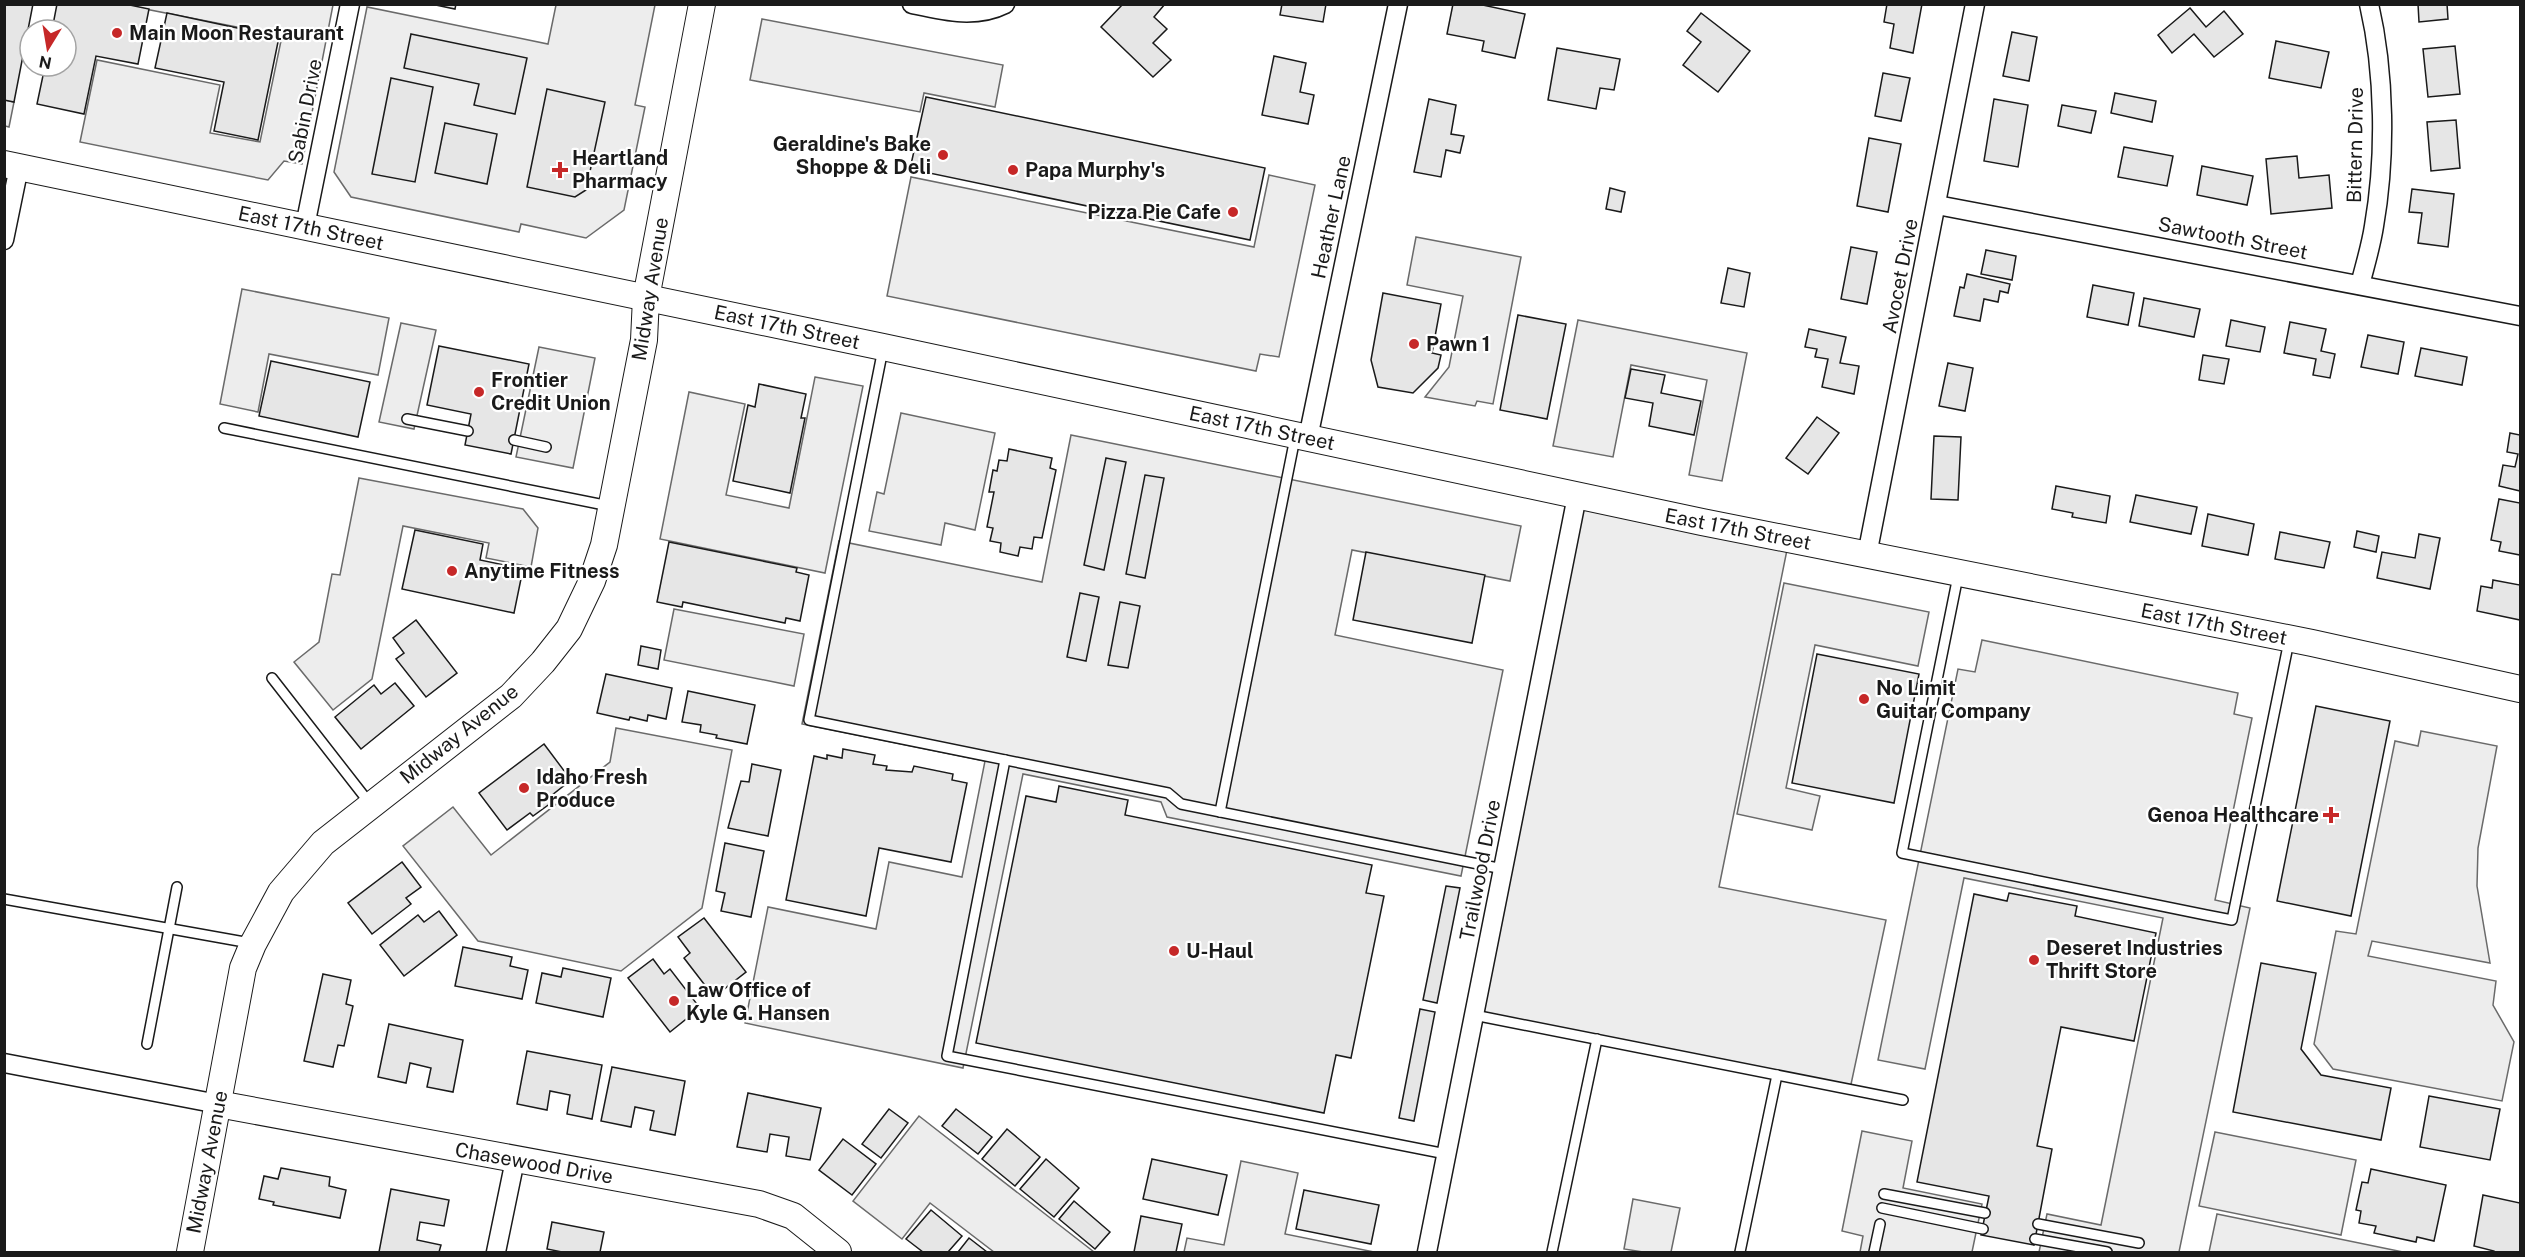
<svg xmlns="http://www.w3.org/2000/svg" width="2525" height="1257" viewBox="0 0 2525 1257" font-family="'Public Sans',sans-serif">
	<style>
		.built { fill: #ededed; stroke: #6a6a6a; stroke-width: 1.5 }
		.building { fill: #e6e6e6; stroke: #1a1a1a; stroke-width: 1.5 }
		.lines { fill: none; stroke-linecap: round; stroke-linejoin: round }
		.lane-casing { stroke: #1a1a1a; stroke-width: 12 }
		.street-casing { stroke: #1a1a1a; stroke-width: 21 }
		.secondary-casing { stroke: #1a1a1a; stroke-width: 28 }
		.lane { stroke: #fff; stroke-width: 9 }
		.street { stroke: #fff; stroke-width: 18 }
		.secondary { stroke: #fff; stroke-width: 26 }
		.poi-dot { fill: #c62828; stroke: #fff; stroke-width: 2 }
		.labels { text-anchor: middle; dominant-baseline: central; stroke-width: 4.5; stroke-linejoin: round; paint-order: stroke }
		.poi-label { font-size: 20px; font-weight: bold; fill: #1a1a1a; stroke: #fff; text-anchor: start }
		.street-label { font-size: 20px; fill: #1a1a1a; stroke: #fff }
	</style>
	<rect width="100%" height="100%" fill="#fff"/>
	<g class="built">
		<path d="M125,5h208l-31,159 -18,-3 -16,19 -188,-38 17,-82 123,25 -10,48 50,9 22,-106z"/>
		<path d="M556,5h99l-20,100 10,2 -21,103 -38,28 -65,-14 -2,8 -168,-35 -17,-25 33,-165 181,37z"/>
		<path d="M762,19l241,46 -8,42 -71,-14 -4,19 -170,-32z"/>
		<path d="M5,100l9,2 -5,25 -4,-1z"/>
		<path d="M1269,175l46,10 -36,172 -19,-3 -4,17 -369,-75 24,-119 343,70z"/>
		<path d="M1416,237l105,20 -28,147 -16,-3 -2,5 -50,-9 24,-30 14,-71 -56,-11z"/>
		<path d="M242,289l147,29 -11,57 -109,-21 -11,58 -38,-8z"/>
		<path d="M1578,320l169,33 -25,128 -33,-6 18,-95 -76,-15 -18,92 -60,-11z"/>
		<path d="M401,323l35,7 -22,99 -35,-7z"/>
		<path d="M539,347l56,11 -22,110 -57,-11z"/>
		<path d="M815,377l48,9 -38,187 -165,-34 29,-147 56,12 -19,91 63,13z"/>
		<path d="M901,413l94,20 -20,97 -30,-7 -4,22 -72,-14 8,-39 7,2z"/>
		<path d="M1071,435l450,91 -11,55 -158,-31 -17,85 168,35 -42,206 -294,-59 -6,-15 -138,-28 -60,294 -218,-45 23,-116 108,22 13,-67 73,15 23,-116 -183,-37 37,-183 203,41z"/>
		<path d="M359,478l164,31 15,19 -7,39 -45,-9 3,-15 -86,-17 -31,153 -39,31 -39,-48 25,-20 13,-68 8,1z"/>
		<path d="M1577,496l212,44 -70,347 167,33 -36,169 -376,-74z"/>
		<path d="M1784,583l145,29 -11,54 -103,-21 -29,143 34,8 -8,34 -75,-16z"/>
		<path d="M674,609l130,25 -10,52 -130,-26z"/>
		<path d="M1982,640l256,53 -4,21 18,4 -37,182 35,8 -71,344h-140l8,-38 54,11 62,-307 -199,-40 -39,191 -47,-9 80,-391 17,3z"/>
		<path d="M616,728l116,22 -30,158 -81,63 -143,-30 -75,-95 50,-39 38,48 119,-93z"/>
		<path d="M2421,731l76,15 -19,102 -1,38 13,77 -118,-22 -4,15 128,25 -3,24 21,37 -12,59 -169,-32 -19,-25 22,-113 20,3 39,-193 23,5z"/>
		<path d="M919,1116l175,136h-100l-64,-49 -28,36 -49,-38z"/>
		<path d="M1862,1131l50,10 -9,47 79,16 -10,48h-112l3,-16 -21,-5z"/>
		<path d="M2215,1132l141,28 -15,75 -142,-29z"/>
		<path d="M1241,1161l57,12 -13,61 89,18h-190l3,-14 37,7z"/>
		<path d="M1633,1199l47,9 -9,44h-28l-19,-3z"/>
		<path d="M2217,1214l186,38h-194z"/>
	</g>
	<g class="building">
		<path d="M4,4h29l-19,98 -10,-2z"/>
		<path d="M57,4h68l24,5 -11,55 -42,-8 -12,58 -47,-10 8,-38h21v-36h-14z"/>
		<path d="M431,4h25l-1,5z"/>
		<path d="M1123,4h42l-11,13 13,12 -14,14 18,17 -18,17 -52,-50z"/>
		<path d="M1282,4h44l-3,18 -43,-7z"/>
		<path d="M1453,4h25l47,10 -10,44 -33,-7 2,-10 -37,-7z"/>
		<path d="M1887,4h35l-9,49 -23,-5 4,-24 -10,-2z"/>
		<path d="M2418,4h29l1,15 -29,3z"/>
		<path d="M2190,8l16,19 18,-16 19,23 -29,23 -20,-23 -22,19 -14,-18z"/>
		<path d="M167,13l112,24 -21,103 -44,-9 10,-49 -69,-14z"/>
		<path d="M1701,13l49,38 -32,41 -35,-27 18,-23 -14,-11z"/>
		<path d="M2012,32l25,5 -8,44 -26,-5z"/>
		<path d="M411,34l116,24 -12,56 -41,-9 5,-21 -75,-16z"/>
		<path d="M2276,41l53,11 -8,36 -52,-10z"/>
		<path d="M2455,46l5,48 -32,3 -5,-48z"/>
		<path d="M1557,48l63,11 -6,31 -14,-2 -4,21 -48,-9z"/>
		<path d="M1274,56l32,7 -6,29 14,3 -6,29 -46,-9z"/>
		<path d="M1883,73l27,5 -9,43 -26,-5z"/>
		<path d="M391,78l42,9 -18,95 -43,-8z"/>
		<path d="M547,89l58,13 -19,88 -11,7 -48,-10z"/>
		<path d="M2115,93l41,8 -4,21 -41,-9z"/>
		<path d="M926,97l339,71 -15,72 -340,-71z"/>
		<path d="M1429,99l27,6 -5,29 13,2 -4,17 -14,-3 -5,27 -27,-5z"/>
		<path d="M1994,99l34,6 -10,62 -34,-6z"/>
		<path d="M2062,105l34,6 -5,22 -33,-7z"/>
		<path d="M2456,120l4,48 -29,3 -4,-49z"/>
		<path d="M445,123l52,11 -10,50 -52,-11z"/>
		<path d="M1869,138l32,6 -13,68 -31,-6z"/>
		<path d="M2124,147l49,9 -6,30 -49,-9z"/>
		<path d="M2297,156l2,22 30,-3 3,33 -61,6 -5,-55z"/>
		<path d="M2202,166l51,10 -6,29 -50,-10z"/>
		<path d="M1610,188l15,4 -4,20 -15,-3z"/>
		<path d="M2412,189l42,5 -6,53 -30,-4 4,-30 -13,-1z"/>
		<path d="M1851,247l26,5 -10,52 -26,-5z"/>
		<path d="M1986,250l30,6 -4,24 -31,-6z"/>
		<path d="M1728,268l22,5 -6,34 -23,-4z"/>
		<path d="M1967,274l43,10 -2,9 -8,-2 -2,11 -14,-3 -4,22 -26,-5 6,-29 4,1z"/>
		<path d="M2093,285l41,8 -6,32 -41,-8z"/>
		<path d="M1383,293l58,11 -9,49 9,2 -3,13 -25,25 -35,-6 -7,-27z"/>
		<path d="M2144,298l56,11 -6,28 -55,-11z"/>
		<path d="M1518,315l48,9 -19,95 -47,-9z"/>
		<path d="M2231,320l34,7 -5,25 -34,-6z"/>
		<path d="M2290,322l36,7 -5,22 14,3 -5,24 -17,-3 3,-16 -32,-6z"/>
		<path d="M1809,329l37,8 -6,26 19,3 -5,28 -32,-7 6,-28 -13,-2 2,-8 -12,-2z"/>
		<path d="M2368,335l36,7 -6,32 -37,-7z"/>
		<path d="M439,346l90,18 -18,90 -46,-9 6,-31 -44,-9z"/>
		<path d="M2421,348l46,9 -5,28 -47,-9z"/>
		<path d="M2203,355l26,4 -5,25 -25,-4z"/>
		<path d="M271,361l99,21 -12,55 -99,-21z"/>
		<path d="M1948,363l25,5 -8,43 -26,-5z"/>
		<path d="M1631,369l34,6 -4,18 40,8 -7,34 -45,-9 4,-23 -28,-5z"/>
		<path d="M759,384l47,10 -5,24h4l-15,75 -57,-12 15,-76 7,2z"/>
		<path d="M1817,417l22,16 -31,41 -22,-16z"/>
		<path d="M2510,433l10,2v56l-21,-5 4,-21 12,2 3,-13 -11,-2z"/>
		<path d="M1934,436l27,1 -3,63 -27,-1z"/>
		<path d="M1009,449l43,9 -2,10 6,2 -14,68 -8,-1 -2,12 -12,-2 -2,9 -18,-4 1,-9 -11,-2 3,-13 -6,-1 7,-35h-5l4,-22 4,1 2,-11 8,1z"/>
		<path d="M1106,458l20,4 -22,108 -20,-5z"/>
		<path d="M1145,475l19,3 -19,100 -19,-4z"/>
		<path d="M2056,486l54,10 -4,27 -34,-6 1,-4 -21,-4z"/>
		<path d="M2136,495l61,12 -6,27 -61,-12z"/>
		<path d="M2499,499l21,4v52l-21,-4 2,-9 -10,-2z"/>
		<path d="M2208,514l46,10 -6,31 -46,-9z"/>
		<path d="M415,530l68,14 -3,16 43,9 -9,44 -112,-24z"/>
		<path d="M2357,531l22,5 -3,16 -22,-5z"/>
		<path d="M2280,532l50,10 -6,26 -49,-9z"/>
		<path d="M2419,534l21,4 -10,51 -53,-11 5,-26 33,6z"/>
		<path d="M669,542l128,26 -1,4 13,3 -9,46 -14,-3 -1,5 -102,-21 -1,5 -25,-5z"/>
		<path d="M1366,552l119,23 -13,68 -119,-23z"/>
		<path d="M2493,580l27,5v35l-43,-9 4,-25 11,2z"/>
		<path d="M1080,593l19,4 -13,64 -19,-4z"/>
		<path d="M1120,602l20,4 -12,62 -20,-3z"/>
		<path d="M416,620l41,53 -31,24 -30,-38 8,-6 -11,-15z"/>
		<path d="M641,646l20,4 -3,19 -20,-4z"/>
		<path d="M1817,654l102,20 -25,129 -102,-20z"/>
		<path d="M606,674l66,14 -6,31 -18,-4 -1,6 -17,-4 -1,3 -32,-7z"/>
		<path d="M395,683l19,23 -53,43 -26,-32 39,-32 7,9z"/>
		<path d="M688,691l67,14 -8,39 -31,-6 1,-3 -17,-3 1,-7 -19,-3z"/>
		<path d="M2316,706l74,15 -39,195 -74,-15z"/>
		<path d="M544,744l27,36 -24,19 4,4 -18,13 -3,-3 -23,17 -28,-37z"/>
		<path d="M843,749l32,6 -2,9 14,2 -1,4 26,2 2,-6 39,8 -1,6 15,3 -16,79 -72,-14 -13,68 -80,-16 28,-144 13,3v-4l15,3z"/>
		<path d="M752,764l29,6 -13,66 -40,-8 13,-47 8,1z"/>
		<path d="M1059,786l69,14 -3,15 247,50 -6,28 18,3 -33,162 -15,-3 -12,58 -348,-70 50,-247 30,6z"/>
		<path d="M725,843l39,8 -13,66 -30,-6 4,-18 -9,-2z"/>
		<path d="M402,862l19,25 -15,11 5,6 -39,30 -24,-31z"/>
		<path d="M1446,886l14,2 -23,115 -14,-3z"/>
		<path d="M2009,893l68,13 -2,10 81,17 -22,108 -73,-14 -24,119 15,3 -18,96 -53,-10 8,-39 -72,-14 57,-288 33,7z"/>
		<path d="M439,911l18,24 -53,41 -24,-31 38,-30 6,7z"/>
		<path d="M704,918l42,54 -32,25 -30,-39 6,-5 -12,-16z"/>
		<path d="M463,947l49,10 -2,9 18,4 -6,29 -67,-13z"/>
		<path d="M653,959l11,15 6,-5 30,39 -30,24 -42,-54z"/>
		<path d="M2261,963l55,10 -15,76 20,26 70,13 -10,52 -148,-28z"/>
		<path d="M563,968l48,10 -8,39 -67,-14 6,-30 19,4z"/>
		<path d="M323,974l28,6 -5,24 7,2 -9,40 -6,-1 -5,22 -29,-6z"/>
		<path d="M1420,1009l15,3 -21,109 -15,-3z"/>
		<path d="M389,1024l74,16 -10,52 -26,-5 4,-19 -21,-5 -4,20 -28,-6z"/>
		<path d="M527,1051l75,14 -10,54 -25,-5 3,-19 -20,-4 -3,19 -30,-6z"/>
		<path d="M612,1067l73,14 -10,54 -25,-5 4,-19 -19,-4 -4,20 -30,-6z"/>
		<path d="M748,1093l73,15 -11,52 -24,-4 3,-19 -19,-3 -3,18 -30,-5z"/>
		<path d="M2429,1096l71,13 -10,51 -70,-13z"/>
		<path d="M889,1109l19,14 -27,35 -19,-14z"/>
		<path d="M956,1109l36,28 -14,17 -36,-28z"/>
		<path d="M1007,1129l33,28 -25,29 -33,-27z"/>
		<path d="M843,1139l33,25 -24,31 -33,-25z"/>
		<path d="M1046,1159l33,29 -25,29 -34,-28z"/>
		<path d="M1152,1159l75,16 -9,40 -75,-16z"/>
		<path d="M281,1168l49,9 -1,9 17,4 -6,28 -67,-13 1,-3 -15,-3 5,-23 14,3z"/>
		<path d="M2371,1169l75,16 -12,56 -17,-4 -1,5 -42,-9 2,-7 -17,-3 2,-12 -5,-1 6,-28 6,1z"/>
		<path d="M391,1189l58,11 -5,26 -24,-4 -3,18 24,5 -2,7h-60z"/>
		<path d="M1304,1190l75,15 -8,39 -75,-15z"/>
		<path d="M2483,1195l37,8v49h-26v-1l-20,-5z"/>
		<path d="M1074,1201l36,31 -15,17 -36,-30z"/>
		<path d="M931,1210l31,26 -14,16h-25l-17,-13z"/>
		<path d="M1141,1216l41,8 -6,28h-42z"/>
		<path d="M552,1222l52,10 -4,20h-38l-15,-3z"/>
		<path d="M969,1238l18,14h-29z"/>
	</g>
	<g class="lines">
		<defs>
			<g id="lane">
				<path d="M883,349l-74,371 359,73 13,11 322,65"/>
				<path d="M407,419l61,12"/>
				<path d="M224,428l385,78"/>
				<path d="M514,440l32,7"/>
				<path d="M1958,576l-56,277 304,62 26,5 57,-279"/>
				<path d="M272,678l99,127"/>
				<path d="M1005,760l-58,296 499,98"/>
				<path d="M1220,812l75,-374"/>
				<path d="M4,899l246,44"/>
				<path d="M1474,1015l429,85"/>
				<path d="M147,1044l30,-157"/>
				<path d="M1884,1194l101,19"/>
				<path d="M1882,1208l101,21"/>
				<path d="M2038,1224l101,19"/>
				<path d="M2035,1239l72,13"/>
				<path d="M1552,1252l45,-213"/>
				<path d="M1740,1252l37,-177"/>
				<path d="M1874,1252l6,-28"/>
			</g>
			<g id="street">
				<path d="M912,4c32,7 63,15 93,0"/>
				<path d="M1937,205l583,111"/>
				<path d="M305,226l45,-222"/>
				<path d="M4,240l15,-73"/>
				<path d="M2360,285c5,-20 11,-39 14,-59 12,-69 11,-153 -5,-222"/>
				<path d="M1308,438l90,-434"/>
				<path d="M1867,555l108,-551"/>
				<path d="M4,1063l214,41"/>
				<path d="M496,1252l19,-92"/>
				<path d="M1427,1252l150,-756"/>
			</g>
			<g id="secondary">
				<path d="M4,164l879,183 819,175 610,121 208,46"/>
				<path d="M218,1104l541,100 34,12 45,36"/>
				<path d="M190,1252l53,-284 10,-24 28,-52 42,-49 188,-147 32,-34 26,-33 23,-48 12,-36 40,-205 2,-42 56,-294"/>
			</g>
		</defs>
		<use href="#lane" class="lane-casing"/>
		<use href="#street" class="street-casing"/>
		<use href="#secondary" class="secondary-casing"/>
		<use href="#lane" class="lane"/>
		<use href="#street" class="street"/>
		<use href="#secondary" class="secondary"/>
	</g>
	<g class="poi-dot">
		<circle cx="117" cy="33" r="6"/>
		<circle cx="943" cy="155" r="6"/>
		<path d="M557 161h6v6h6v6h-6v6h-6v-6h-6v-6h6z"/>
		<circle cx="1013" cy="170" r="6"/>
		<circle cx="1233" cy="212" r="6"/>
		<circle cx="1414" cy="344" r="6"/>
		<circle cx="479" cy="392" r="6"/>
		<circle cx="452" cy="571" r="6"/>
		<circle cx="1864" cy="699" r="6"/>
		<circle cx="524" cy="788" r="6"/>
		<path d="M2328 806h6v6h6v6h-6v6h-6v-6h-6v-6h6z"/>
		<circle cx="1174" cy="951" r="6"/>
		<circle cx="2034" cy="960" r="6"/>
		<circle cx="674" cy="1001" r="6"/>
	</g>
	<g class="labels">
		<g class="poi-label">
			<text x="129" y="33">Main Moon Restaurant</text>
			<text x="931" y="144" text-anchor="end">Geraldine's Bake<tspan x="931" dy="23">Shoppe &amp; Deli</tspan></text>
			<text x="572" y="158">Heartland<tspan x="572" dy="23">Pharmacy</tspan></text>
			<text x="1025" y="170">Papa Murphy's</text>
			<text x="1221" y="212" text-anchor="end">Pizza Pie Cafe</text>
			<text x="1426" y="344">Pawn 1</text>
			<text x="491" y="380">Frontier<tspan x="491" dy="23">Credit Union</tspan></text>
			<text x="464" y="571">Anytime Fitness</text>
			<text x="1876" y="688">No Limit<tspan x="1876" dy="23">Guitar Company</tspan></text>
			<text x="536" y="777">Idaho Fresh<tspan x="536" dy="23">Produce</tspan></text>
			<text x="2319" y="815" text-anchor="end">Genoa Healthcare</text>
			<text x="2046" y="948">Deseret Industries<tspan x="2046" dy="23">Thrift Store</tspan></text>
			<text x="1186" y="951">U-Haul</text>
			<text x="686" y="990">Law Office of<tspan x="686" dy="23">Kyle G. Hansen</tspan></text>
		</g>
		<g class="street-label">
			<text transform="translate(305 111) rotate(-79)">Sabin Drive</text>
			<text transform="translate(2355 145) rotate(-89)">Bittern Drive</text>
			<text transform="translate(1331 217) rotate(-78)">Heather Lane</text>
			<text transform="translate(311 228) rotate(12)">East 17th Street</text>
			<text transform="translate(2233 238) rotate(11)">Sawtooth Street</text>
			<text transform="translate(1900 276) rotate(-79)">Avocet Drive</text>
			<text transform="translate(650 289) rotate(-81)">Midway Avenue</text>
			<text transform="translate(787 327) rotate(12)">East 17th Street</text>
			<text transform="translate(1262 428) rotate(12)">East 17th Street</text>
			<text transform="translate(1738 529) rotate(11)">East 17th Street</text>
			<text transform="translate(2214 624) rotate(11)">East 17th Street</text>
			<text transform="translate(459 734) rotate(-39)">Midway Avenue</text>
			<text transform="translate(1480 870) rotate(-79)">Trailwood Drive</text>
			<text transform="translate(207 1162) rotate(-79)">Midway Avenue</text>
			<text transform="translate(534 1163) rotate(10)">Chasewood Drive</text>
		</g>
	</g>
	<rect width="2525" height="1257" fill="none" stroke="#1a1a1a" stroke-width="12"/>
	<g transform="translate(48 48) rotate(191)"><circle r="28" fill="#ffffff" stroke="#a3a3a3" stroke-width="1.5"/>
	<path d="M0-4.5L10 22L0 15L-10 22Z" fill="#c62828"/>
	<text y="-9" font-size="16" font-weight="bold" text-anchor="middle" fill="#1a1a1a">N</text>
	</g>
</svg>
